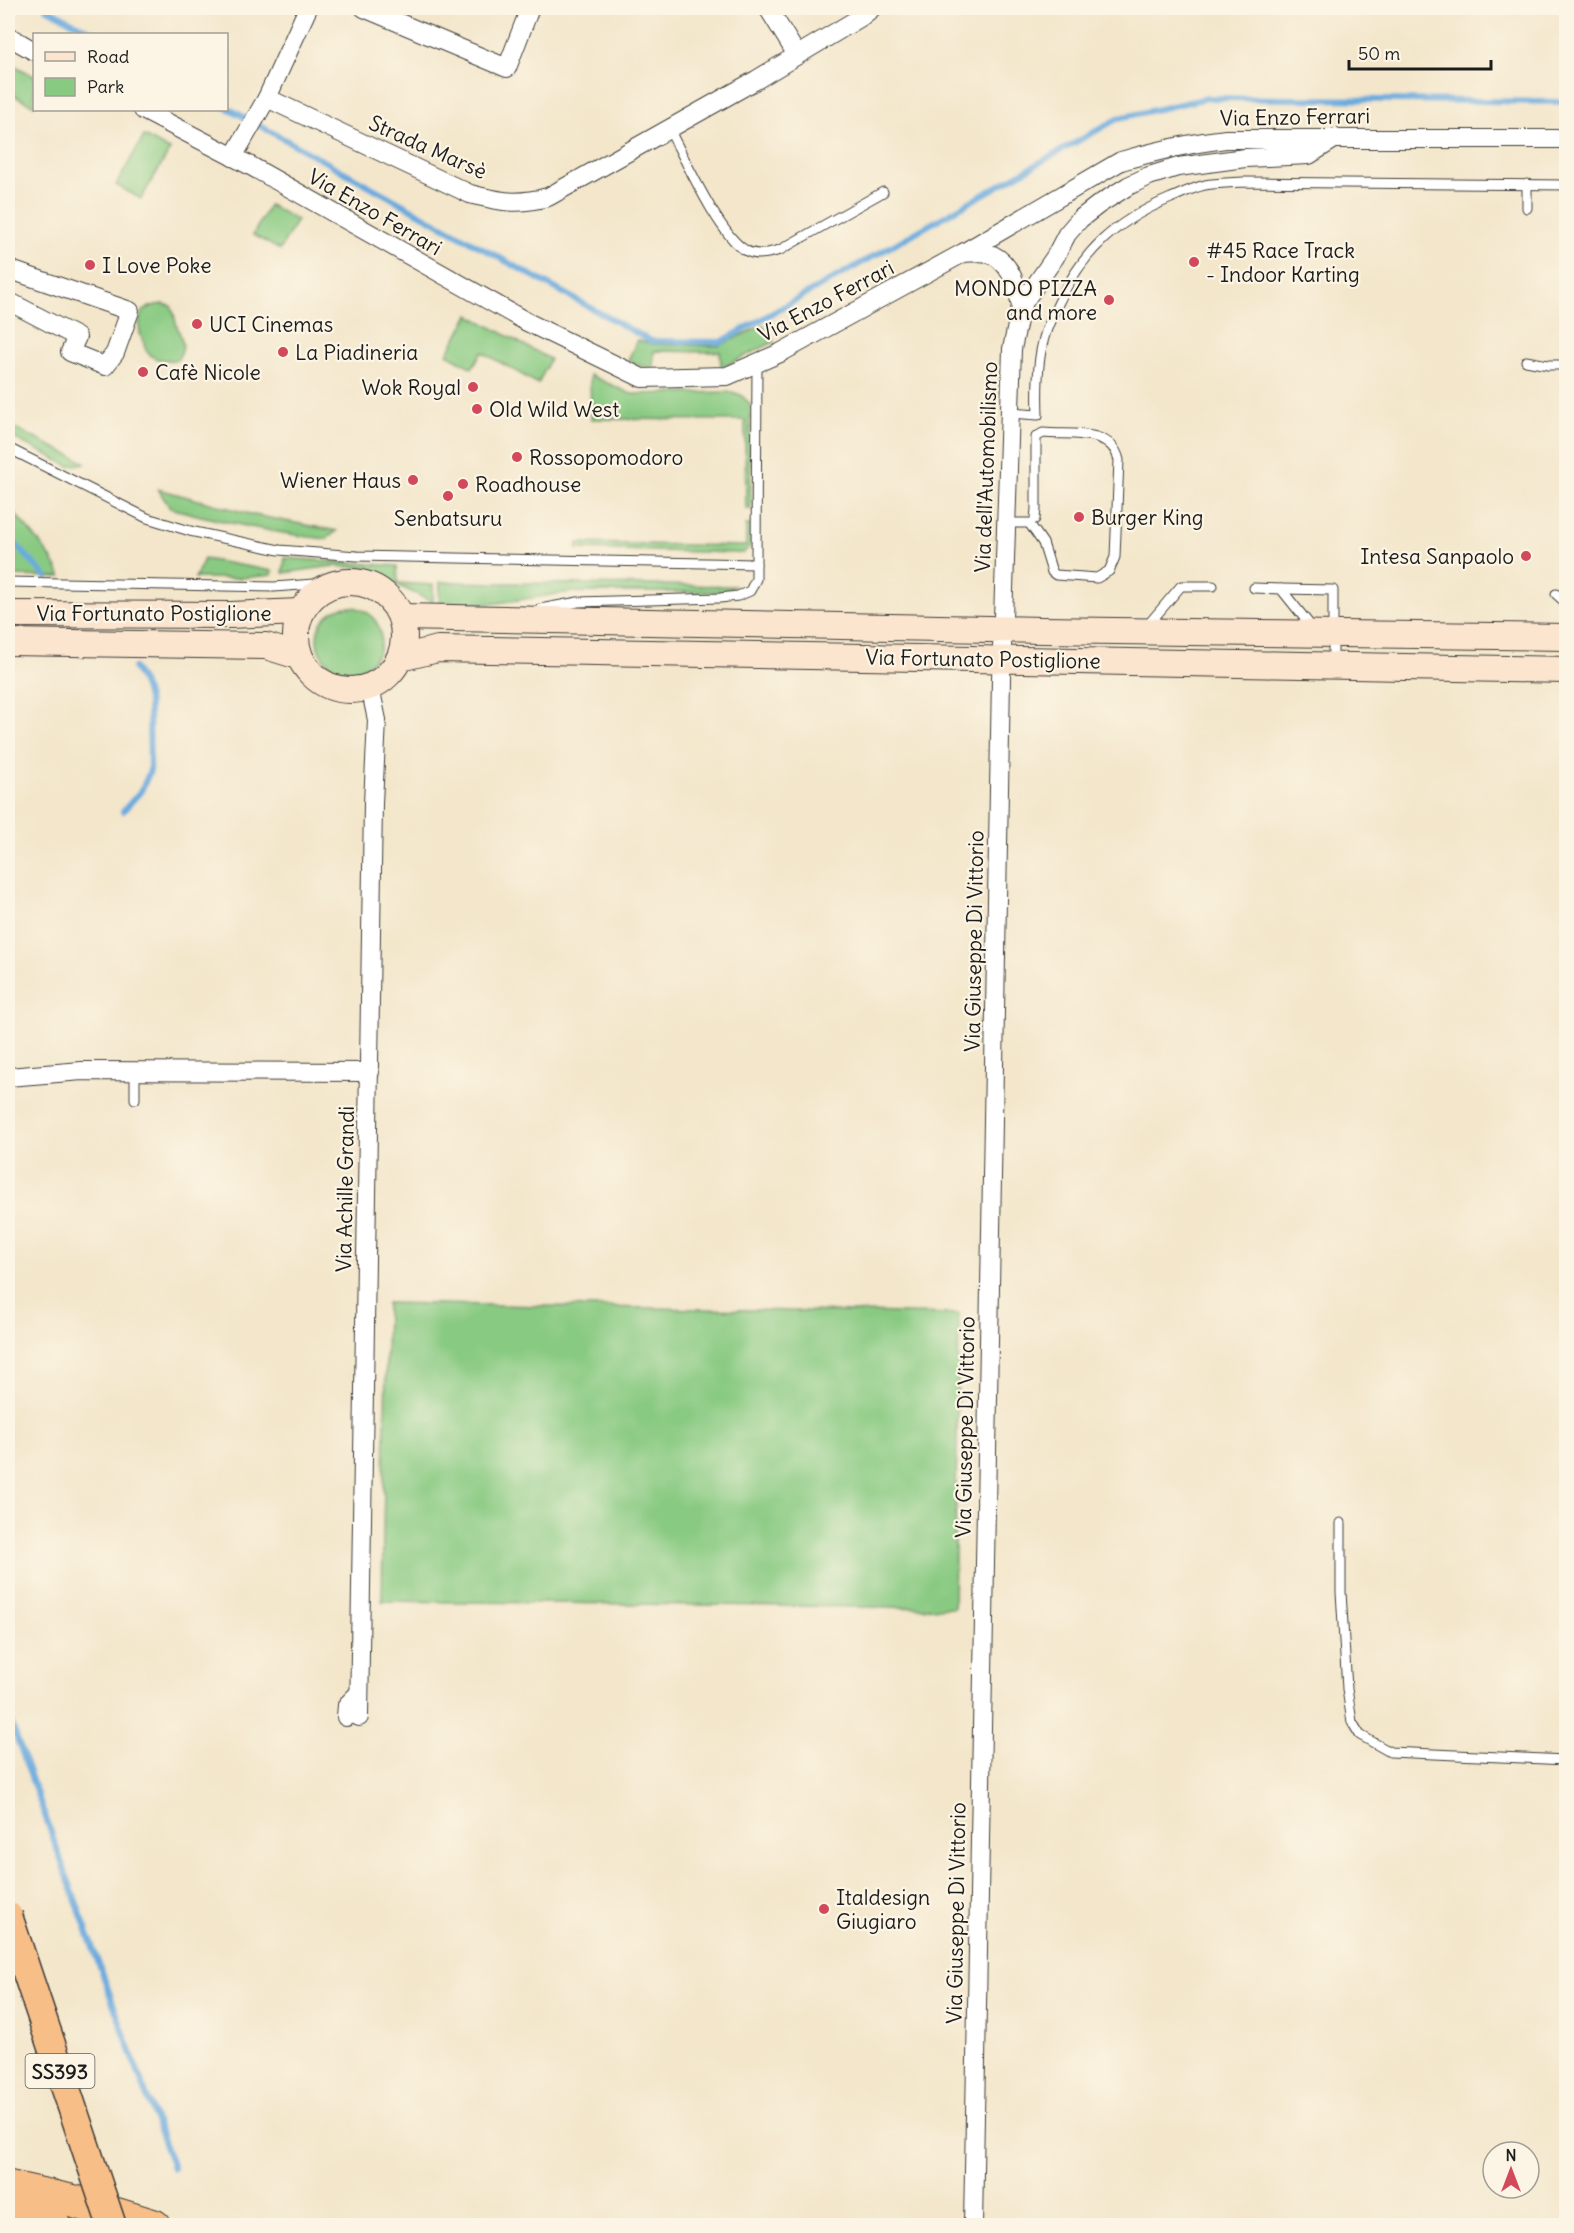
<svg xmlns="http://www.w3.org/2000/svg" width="1574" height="2233" viewBox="0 0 1574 2233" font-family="Delius,sans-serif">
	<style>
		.green { fill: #89ca82; stroke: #52734f; stroke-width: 1.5 }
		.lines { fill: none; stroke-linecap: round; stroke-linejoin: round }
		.stream { stroke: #6baade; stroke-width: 6 }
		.lane-casing { stroke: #3c3a36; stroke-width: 11 }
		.street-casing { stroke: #3c3a36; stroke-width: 20 }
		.secondary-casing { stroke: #3c3a36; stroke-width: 28 }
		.highway-casing { stroke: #3c3a36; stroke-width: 35 }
		.lane { stroke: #fff; stroke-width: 9 }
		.street { stroke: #fff; stroke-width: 18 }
		.secondary { stroke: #fce5cf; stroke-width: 26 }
		.highway { stroke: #f7be88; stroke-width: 33 }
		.primary-bridge-casing { stroke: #3c3a36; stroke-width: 31; stroke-linecap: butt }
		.primary-bridge { stroke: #f7be88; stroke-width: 28 }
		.poi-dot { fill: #d1495b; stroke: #fcf5e5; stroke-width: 2 }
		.labels { text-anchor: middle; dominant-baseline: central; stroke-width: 4.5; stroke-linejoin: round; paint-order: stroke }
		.shield { fill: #fcf5e5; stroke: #5f5d58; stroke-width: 1.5 }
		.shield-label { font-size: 20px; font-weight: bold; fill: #1c1c1c }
		.street-label { font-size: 21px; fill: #1c1c1c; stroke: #fcf5e5 }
		.poi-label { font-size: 21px; fill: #1c1c1c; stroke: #fcf5e5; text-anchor: start }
	</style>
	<rect width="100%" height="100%" fill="#fcf5e5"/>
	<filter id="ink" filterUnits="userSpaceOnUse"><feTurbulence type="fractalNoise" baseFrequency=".0167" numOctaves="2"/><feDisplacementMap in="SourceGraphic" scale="12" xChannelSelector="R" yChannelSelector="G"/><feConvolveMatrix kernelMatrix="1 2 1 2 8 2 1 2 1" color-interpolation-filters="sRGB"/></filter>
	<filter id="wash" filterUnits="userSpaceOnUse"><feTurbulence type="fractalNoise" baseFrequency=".008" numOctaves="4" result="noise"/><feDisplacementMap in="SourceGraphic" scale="24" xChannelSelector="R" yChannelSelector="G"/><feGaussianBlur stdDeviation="1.35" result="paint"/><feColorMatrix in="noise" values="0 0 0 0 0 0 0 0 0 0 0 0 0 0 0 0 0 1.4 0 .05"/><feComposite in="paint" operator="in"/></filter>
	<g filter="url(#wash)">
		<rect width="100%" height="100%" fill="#f3e6ca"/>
		<g class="green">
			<path d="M8,62l26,14v30l-26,-14z"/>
			<path d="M144,136l26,14 -29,49 -25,-14z"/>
			<path d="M269,205l28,15 -17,30 -27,-15z"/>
			<path d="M163,304l8,2c5,9 3,15 7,23 5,13 8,18 -1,31 -12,1 -27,1 -32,-12 -2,-7 0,-9 -5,-14 -3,-21 3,-28 23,-30z"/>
			<path d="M469,315l81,44 -12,25 -56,-32 -10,16 -25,-14z"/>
			<path d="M763,325l11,17 -47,23 -6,1 -1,-14 -66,-1 -1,16 -12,-1 -13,-5 9,-21 16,4 65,2z"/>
			<path d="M590,375l41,19 101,-2 9,3 9,9 1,105h-5l-1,-89 -154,-1z"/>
			<path d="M8,425l78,38 -17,3 -61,-31z"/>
			<path d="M158,489l96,26 83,16 -11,8c-53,-6 -104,-17 -156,-31z"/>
			<path d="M8,505c18,23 42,45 53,72l-53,-1z"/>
			<path d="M746,525h5v21l-8,7 -166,-4 1,-6 168,3z"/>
			<path d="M285,558l112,8 1,17 35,2v17l-36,-17 -16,-12 -15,-5 -33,-2 -50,7z"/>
			<path d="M204,559l69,12 -1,4 -32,3h-45z"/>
			<path d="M440,582l296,4 -13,5 -12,1h-140l-80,12 -52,-1z"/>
			<circle cx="349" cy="639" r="32"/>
			<path d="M387,1303l572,11 -5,294 -572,-7z"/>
		</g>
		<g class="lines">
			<g class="stream">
				<path d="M46,8l49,26"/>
				<path d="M226,107l425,234 70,1 398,-224 88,-20 359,4"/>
				<path d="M8,536l38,41"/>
				<path d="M123,811l18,-20 9,-20 -1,-68 -4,-16 -11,-19"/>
				<path d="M8,1714l165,454"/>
			</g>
		</g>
	</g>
	<g filter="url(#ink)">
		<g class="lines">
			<defs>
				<g id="lane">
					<path d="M669,129c15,28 50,106 76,121 11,7 24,3 35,0l103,-58"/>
					<path d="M1527,184v24"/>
					<path d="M1526,361l22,4h18"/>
					<path d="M1010,413l28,2c-1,-25 -1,-53 6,-77 3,-12 9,-23 14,-34 25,-54 58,-83 113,-106 11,-5 22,-10 34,-13 12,-2 25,-2 37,-3l324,3"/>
					<path d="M8,448l139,70 43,13 89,19 78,6 399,8"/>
					<path d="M1008,523h21l14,20 9,29 4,3 41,3 12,-7 6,-14 4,-97c-8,-33 -49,-24 -76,-27l-7,4v72l-1,10"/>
					<path d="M8,582l266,5 67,-5"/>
					<path d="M1254,588l27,1 33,41"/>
					<path d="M1281,589l52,1v73"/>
					<path d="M1556,594l10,9"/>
					<path d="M540,609l38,-7 142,-4 18,-2 12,-5 6,-12v-15l1,-201"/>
					<path d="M1147,626l34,-40h32"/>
					<path d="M135,1070v29"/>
					<path d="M1341,1523v69l6,97 5,33 8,13 30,17 176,8"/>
				</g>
				<g id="street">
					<path d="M364,8l143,60 23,-60"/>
					<path d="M768,8l29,47"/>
					<path d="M8,36l26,15"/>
					<path d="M267,98l203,96c32,8 46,11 78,3l208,-117 105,-63 11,-9"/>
					<path d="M143,110l106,55 278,157 115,56 85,-2 53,-23 183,-100 158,-92c35,-10 69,-18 105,-22h340"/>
					<path d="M233,157l34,-59 41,-90"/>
					<path d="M963,253c8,0 18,-2 24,0 23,6 30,33 34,53"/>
					<path d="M8,269l122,42 -15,42 -10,13 -35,-14 7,-15 -69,-36"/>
					<path d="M8,1077l74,-6 288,1"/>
					<path d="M346,1717l1,-12 12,-12"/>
					<path d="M359,1717l14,-914 4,-83 -7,-33"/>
					<path d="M973,2226l28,-1547 11,-330 9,-43 34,-49 12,-23 13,-15 18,-14 30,-19 21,-10 29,-9 67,-9 64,-3 27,-17"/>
				</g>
				<g id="secondary">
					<circle cx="350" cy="636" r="54"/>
					<path d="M8,614l223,1 69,-3"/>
					<path d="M401,617l641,13 524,7"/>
					<path d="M8,642l258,4 32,10"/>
					<path d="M400,658l38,-9 1128,21"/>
				</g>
				<g id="highway">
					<path d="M8,2187l68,15 78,24"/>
					<path d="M8,2216l46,10"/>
				</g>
			</defs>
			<use href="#lane" class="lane-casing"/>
			<use href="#street" class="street-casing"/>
			<use href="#secondary" class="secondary-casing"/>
			<use href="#highway" class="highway-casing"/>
			<use href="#lane" class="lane"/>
			<use href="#street" class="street"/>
			<use href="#secondary" class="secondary"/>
			<use href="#highway" class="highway"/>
			<defs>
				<path id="primary-bridge" d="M8,1916l104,310"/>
			</defs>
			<use href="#primary-bridge" class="primary-bridge-casing"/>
			<use href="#primary-bridge" class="primary-bridge"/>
		</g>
	</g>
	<g class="poi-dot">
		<circle cx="1194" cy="262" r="6"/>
		<circle cx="90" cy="265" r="6"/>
		<circle cx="1109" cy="300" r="6"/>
		<circle cx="197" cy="324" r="6"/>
		<circle cx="283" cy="352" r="6"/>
		<circle cx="143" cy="372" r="6"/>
		<circle cx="473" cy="387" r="6"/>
		<circle cx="477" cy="409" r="6"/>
		<circle cx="517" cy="457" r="6"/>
		<circle cx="413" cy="480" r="6"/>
		<circle cx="463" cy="484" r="6"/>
		<circle cx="448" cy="496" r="6"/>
		<circle cx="1079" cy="517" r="6"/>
		<circle cx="1526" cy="556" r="6"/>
		<circle cx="824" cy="1909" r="6"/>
	</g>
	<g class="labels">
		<rect class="shield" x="25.5" y="2054" width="69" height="34" rx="4.5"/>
		<g class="shield-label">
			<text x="60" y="2071">SS393</text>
		</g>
		<g class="street-label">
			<text transform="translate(1295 117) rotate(-1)">Via Enzo Ferrari</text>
			<text transform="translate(428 147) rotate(24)">Strada Marsè</text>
			<text transform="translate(375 212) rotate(30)">Via Enzo Ferrari</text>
			<text transform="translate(826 301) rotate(-28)">Via Enzo Ferrari</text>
			<text transform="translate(986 467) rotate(-88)">Via dell'Automobilismo</text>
			<text x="154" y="613">Via Fortunato Postiglione</text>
			<text transform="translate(983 659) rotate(1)">Via Fortunato Postiglione</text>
			<text transform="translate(974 941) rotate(-89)">Via Giuseppe Di Vittorio</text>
			<text transform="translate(345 1189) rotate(-89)">Via Achille Grandi</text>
			<text transform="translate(965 1427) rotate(-89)">Via Giuseppe Di Vittorio</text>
			<text transform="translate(956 1913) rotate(-89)">Via Giuseppe Di Vittorio</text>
		</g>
		<g class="poi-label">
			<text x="1206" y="250">#45 Race Track<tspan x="1206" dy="24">- Indoor Karting</tspan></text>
			<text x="102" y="265">I Love Poke</text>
			<text x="1097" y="288" text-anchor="end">MONDO PIZZA<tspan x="1097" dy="24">and more</tspan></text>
			<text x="209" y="324">UCI Cinemas</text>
			<text x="295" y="352">La Piadineria</text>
			<text x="155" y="372">Cafè Nicole</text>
			<text x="461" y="387" text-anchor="end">Wok Royal</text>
			<text x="489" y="409">Old Wild West</text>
			<text x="529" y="457">Rossopomodoro</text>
			<text x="401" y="480" text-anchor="end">Wiener Haus</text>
			<text x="475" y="484">Roadhouse</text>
			<text x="1091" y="517">Burger King</text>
			<text x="448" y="518" text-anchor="middle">Senbatsuru</text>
			<text x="1514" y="556" text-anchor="end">Intesa Sanpaolo</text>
			<text x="836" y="1897">Italdesign<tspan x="836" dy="24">Giugiaro</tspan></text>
		</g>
	</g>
	<rect width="1574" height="2233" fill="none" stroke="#fcf5e5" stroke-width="30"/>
	<rect x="33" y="33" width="195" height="78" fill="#fcf5e5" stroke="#a29e95" stroke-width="1.5"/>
	<rect x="45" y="52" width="30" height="9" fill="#fce5cf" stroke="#a29e95" stroke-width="1.5"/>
	<text x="87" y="63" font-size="18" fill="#1c1c1c">Road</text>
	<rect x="45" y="78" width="30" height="18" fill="#89ca82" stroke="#a29e95" stroke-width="1.5"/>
	<text x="87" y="93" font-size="18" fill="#1c1c1c">Park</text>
	<g transform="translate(1511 2170)"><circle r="28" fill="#fcf5e5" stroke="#a29e95" stroke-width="1.5"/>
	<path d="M0-4.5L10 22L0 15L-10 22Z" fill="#d1495b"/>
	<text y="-9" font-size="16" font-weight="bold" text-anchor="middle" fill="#1c1c1c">N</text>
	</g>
	<path d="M1349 60v9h142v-9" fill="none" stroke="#1c1c1c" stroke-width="3"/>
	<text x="1358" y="60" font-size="18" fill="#1c1c1c" stroke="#fcf5e5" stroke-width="4.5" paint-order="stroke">50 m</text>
</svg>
